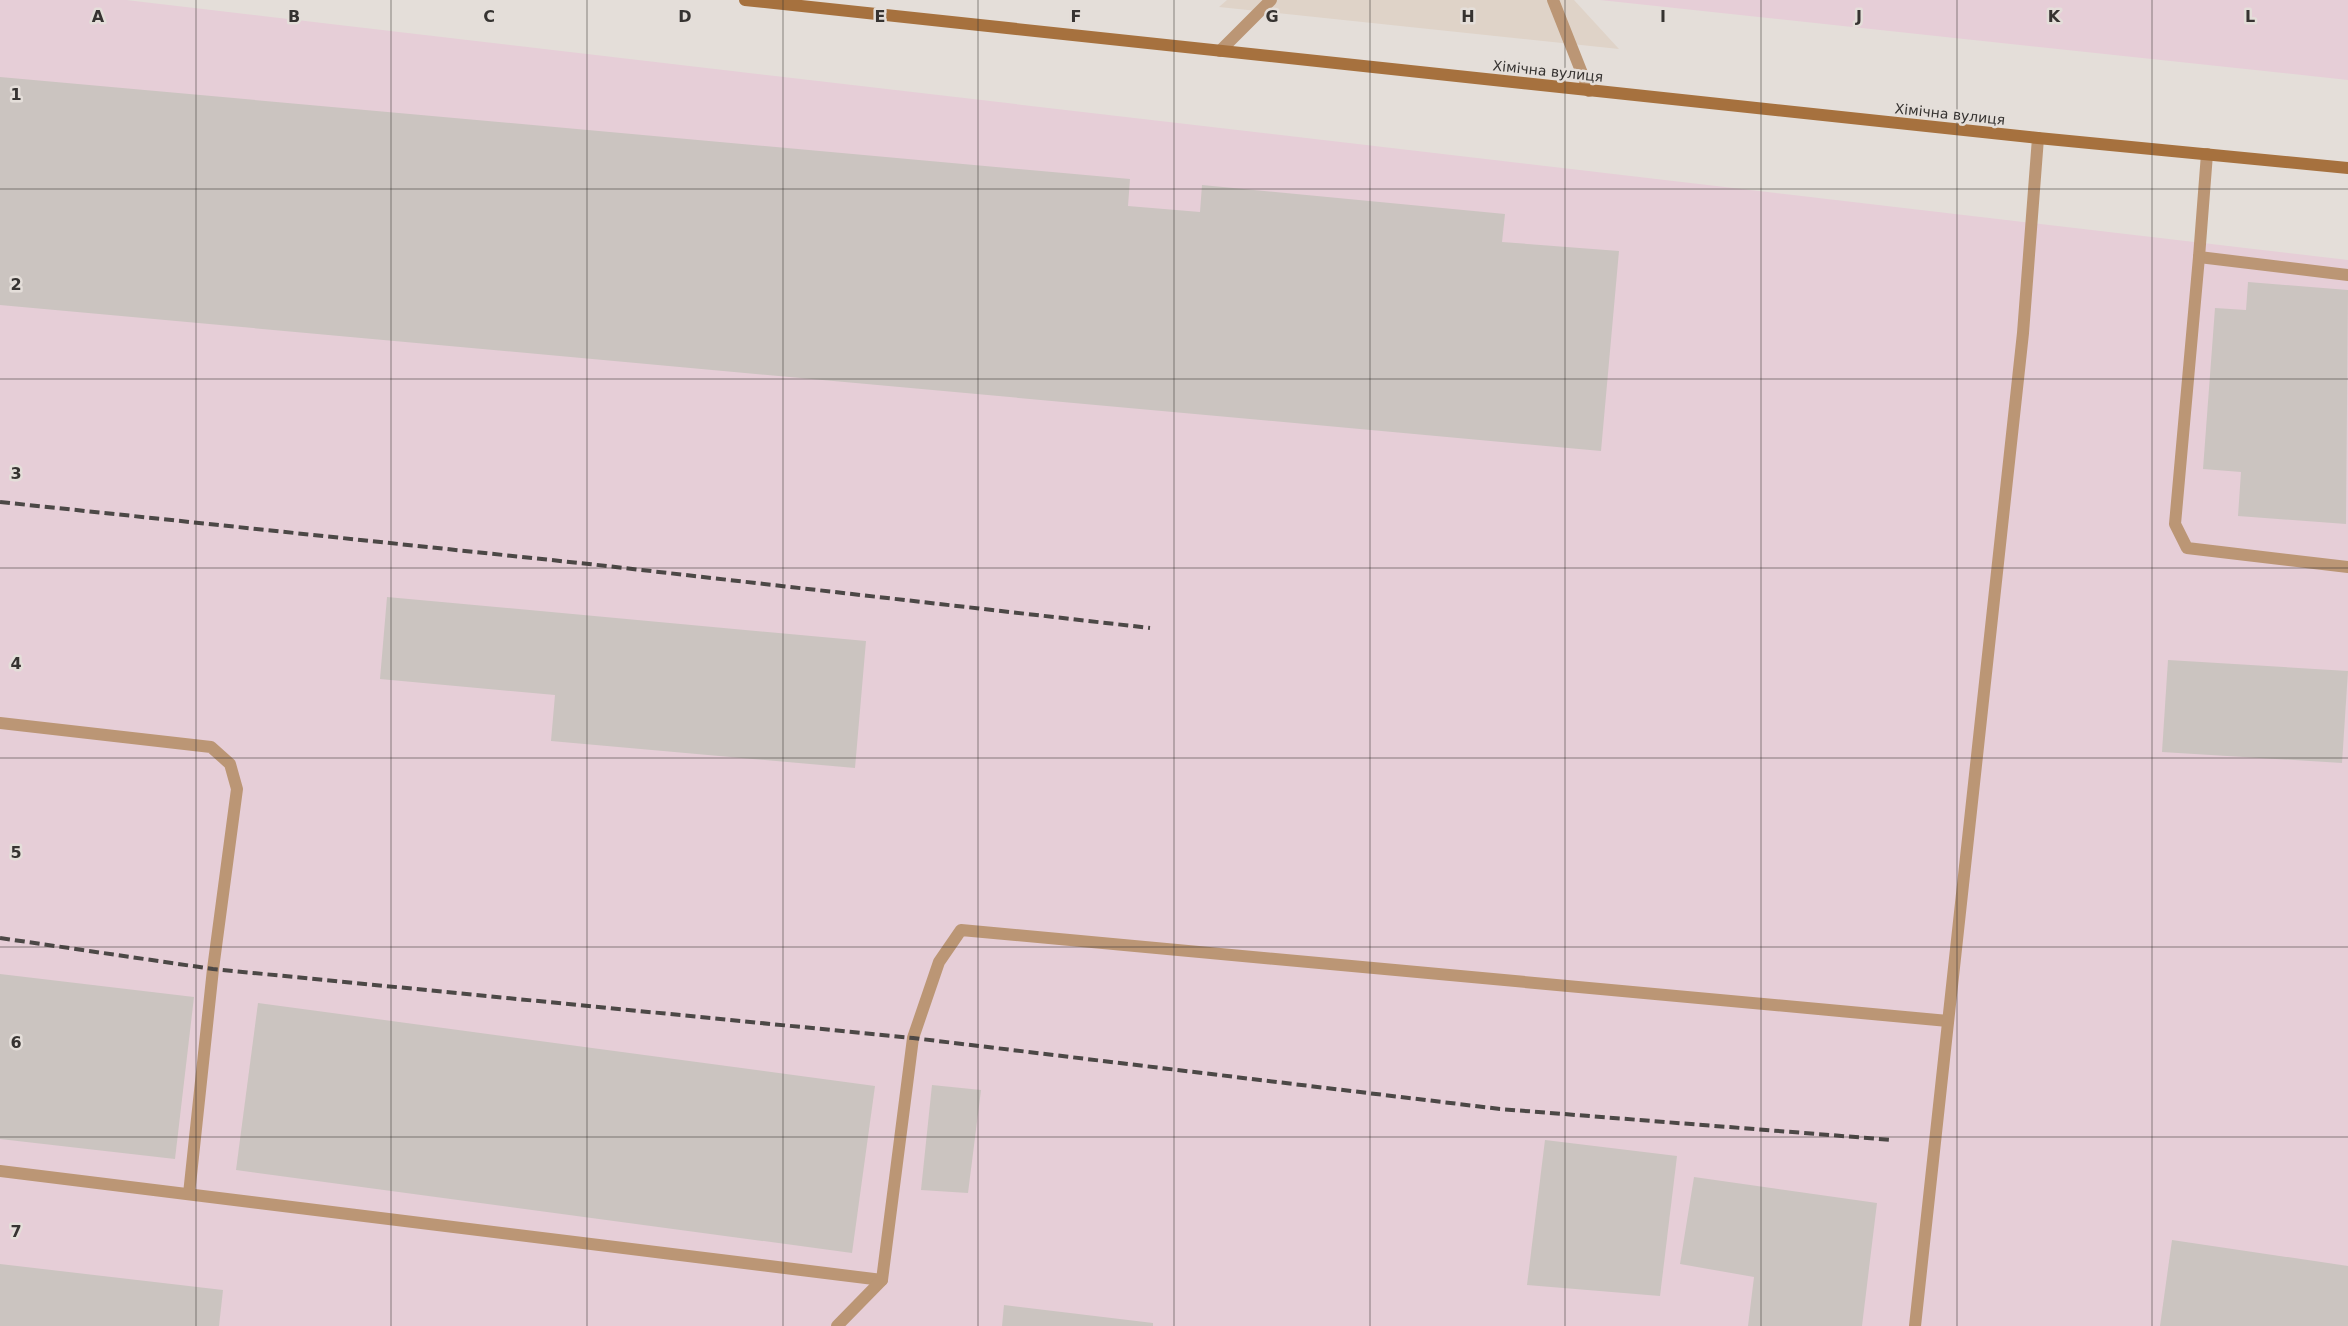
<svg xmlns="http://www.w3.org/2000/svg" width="2348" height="1326" viewBox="0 0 2348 1326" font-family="'DejaVu Sans',sans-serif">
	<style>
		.built { fill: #dfd3c8 }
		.industrial { fill: #e6ced7 }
		.building { fill: #cbc4c0 }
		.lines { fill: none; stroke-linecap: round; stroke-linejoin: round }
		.lane { stroke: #bb9675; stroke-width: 12 }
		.secondary { stroke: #a6713e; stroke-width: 12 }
		.rail { stroke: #4c4846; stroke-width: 4; stroke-dasharray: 10 5; stroke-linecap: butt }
		.grid { fill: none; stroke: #363331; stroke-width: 1; stroke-opacity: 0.55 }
		.labels { text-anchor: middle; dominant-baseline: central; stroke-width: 5; stroke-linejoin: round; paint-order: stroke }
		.street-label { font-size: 14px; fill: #363331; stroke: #e4ded9 }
		.grid-label { font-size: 16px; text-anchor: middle; font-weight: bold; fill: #363331; stroke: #e4ded9; stroke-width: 5; stroke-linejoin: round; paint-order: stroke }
	</style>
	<rect width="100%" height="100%" fill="#e4ded9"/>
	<path class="built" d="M1227,0h347l45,49 -400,-42z"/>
	<g class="industrial">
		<path d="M0,0h126l2222,260v1066h-2348z"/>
		<path d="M1600,0h748v80z"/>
	</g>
	<g class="building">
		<path d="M0,77l1130,102 -2,27 72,6 2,-27 303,29 -3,28 117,9 -18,200 -1601,-146z"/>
		<path d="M2248,282l100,8 -2,234 -108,-8 3,-44 -38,-3 12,-161 31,2z"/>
		<path d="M387,597l479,44 -11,127 -304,-27 4,-46 -175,-16z"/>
		<path d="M2168,660l180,11 -6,92 -180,-11z"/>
		<path d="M0,974l194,23 -19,162 -175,-20z"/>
		<path d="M258,1003l617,83 -23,167 -616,-83z"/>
		<path d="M932,1085l49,5 -13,103 -47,-3z"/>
		<path d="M1545,1140l132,16 -17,140 -133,-11z"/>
		<path d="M1694,1177l183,26 -15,123h-114l6,-49 -74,-13z"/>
		<path d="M2172,1240l176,26v60h-188z"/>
		<path d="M0,1264l223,26 -4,36h-219z"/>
		<path d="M1004,1305l149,18v3h-151z"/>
	</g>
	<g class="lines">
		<g class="lane">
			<path d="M1553,0l36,91"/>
			<path d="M1220,51l51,-51"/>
			<path d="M2207,154l-8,103 149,18"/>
			<path d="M2199,257l-24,267 12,24 161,19"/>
			<path d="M0,723l211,24 19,17 7,25 -24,180 -24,225"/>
			<path d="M0,1171l882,109"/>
			<path d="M837,1326l45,-46 31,-242 26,-76 22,-32 987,91"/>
			<path d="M1915,1326l108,-993 15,-195"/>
		</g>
		<path class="secondary" d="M745,0l1293,138 310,30"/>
		<g class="rail">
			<path d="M0,502l589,62 561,64"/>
			<path d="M0,938l213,31 700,69 587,71 393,31"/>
		</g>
	</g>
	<path class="grid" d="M196,0v1326M391,0v1326M587,0v1326M783,0v1326M978,0v1326M1174,0v1326M1370,0v1326M1565,0v1326M1761,0v1326M1957,0v1326M2152,0v1326M0,189h2348M0,379h2348M0,568h2348M0,758h2348M0,947h2348M0,1137h2348"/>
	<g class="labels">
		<g class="street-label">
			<text transform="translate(1548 71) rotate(6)">Хімічна вулиця</text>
			<text transform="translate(1950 114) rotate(6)">Хімічна вулиця</text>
		</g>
	</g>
	<g class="grid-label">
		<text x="98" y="22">A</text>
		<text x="294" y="22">B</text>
		<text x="489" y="22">C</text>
		<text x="685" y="22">D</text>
		<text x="880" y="22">E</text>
		<text x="1076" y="22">F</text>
		<text x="1272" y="22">G</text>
		<text x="1468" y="22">H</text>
		<text x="1663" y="22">I</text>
		<text x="1859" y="22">J</text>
		<text x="2054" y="22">K</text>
		<text x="2250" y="22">L</text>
		<text x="16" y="100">1</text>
		<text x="16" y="290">2</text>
		<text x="16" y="479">3</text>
		<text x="16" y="669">4</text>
		<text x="16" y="858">5</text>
		<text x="16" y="1048">6</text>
		<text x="16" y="1237">7</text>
	</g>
</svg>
